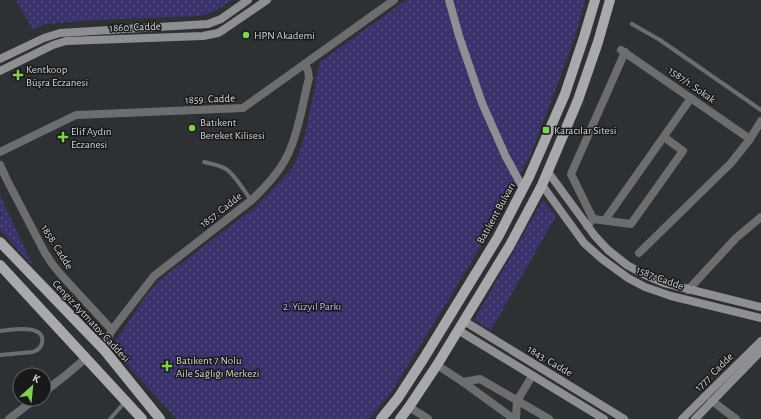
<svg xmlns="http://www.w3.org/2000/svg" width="761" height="419" viewBox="0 0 761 419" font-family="'Alegreya Sans',sans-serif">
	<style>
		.park { fill: url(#park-dots) }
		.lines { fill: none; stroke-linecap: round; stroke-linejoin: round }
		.lane { stroke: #6c6d6f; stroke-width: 4 }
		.street { stroke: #6c6d6f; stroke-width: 8 }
		.secondary { stroke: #8e8f92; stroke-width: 8 }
		.primary { stroke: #a7a9ac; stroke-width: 10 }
		.poi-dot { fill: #80d051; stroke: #18191a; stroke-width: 1.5 }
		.labels { text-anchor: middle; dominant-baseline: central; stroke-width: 3; stroke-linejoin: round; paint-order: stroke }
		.street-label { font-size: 11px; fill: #d1d3d5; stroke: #18191a }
		.poi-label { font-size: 11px; fill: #d1d3d5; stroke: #18191a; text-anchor: start }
		.park-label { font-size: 11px; fill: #bcb9f2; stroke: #18191a }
	</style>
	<defs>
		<pattern id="park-dots" width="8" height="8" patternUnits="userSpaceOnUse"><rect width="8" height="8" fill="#3a326b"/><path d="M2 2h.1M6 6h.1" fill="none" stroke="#554f7f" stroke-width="1.8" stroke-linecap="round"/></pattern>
	</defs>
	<rect width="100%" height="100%" fill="#2e3134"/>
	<g class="park">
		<path d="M16,0h216l-17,11 -15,5 -104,4 -51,4 -12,6z"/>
		<path d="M406,0h179l-6,24 -12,35 -36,95 -41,77 -38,63 -60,97 -23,28h-192l-63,-68 2,-11 30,-44 12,-15 96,-73 25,-25 14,-16 8,-19 6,-22 13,-64z"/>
		<path d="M0,195l33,71 -33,-36z"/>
		<path d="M543,200l13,16 -65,114 -17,-10z"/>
	</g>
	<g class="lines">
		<g class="lane">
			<path d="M632,24l28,16 101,70"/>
			<path d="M204,162c8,2 16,3 22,7 9,6 19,23 25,31"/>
			<path d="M0,331c11,-1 46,-8 42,12 -1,5 -4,7 -9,9l-33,3"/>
			<path d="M110,419l15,-17"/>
		</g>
		<g class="street">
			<path d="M621,50l129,89"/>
			<path d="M0,152l76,-37 167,-7 151,-108"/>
			<path d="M0,165l7,15 38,73 8,12 10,12 49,53"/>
			<path d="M593,219l38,5 52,-73 -19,-14"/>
			<path d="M605,220l86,-122"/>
			<path d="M587,226l6,-7 -22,-45 54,-122"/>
			<path d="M639,253l92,-90 19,-24 11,-18"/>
			<path d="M688,290l48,-52 25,-21"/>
			<path d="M102,349l10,-19 42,-54 99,-77c15,-15 31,-32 38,-52 9,-22 12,-46 18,-69l-1,-7 -3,-7"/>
			<path d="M437,365l26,17 51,37"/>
			<path d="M463,382l17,-3 69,40"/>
			<path d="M44,392l22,-17 20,-17"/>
			<path d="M712,401l24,18"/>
			<path d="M409,407l19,12"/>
			<path d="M9,419l26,-20"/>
			<path d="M516,419l1,-18 15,-25"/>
		</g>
		<g class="secondary">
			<path d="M449,0l10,36 23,67 24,54 17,31"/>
			<path d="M0,59l44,-21 16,-5 148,-9 13,-5 27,-19"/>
			<path d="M0,71l53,-26 13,-4 137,-5 15,-3 5,-3 44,-30"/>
			<path d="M548,172l47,64 13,14 19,15 18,10 19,8 97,24"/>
			<path d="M542,185l42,58 18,16 26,19 17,9 26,9 90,22"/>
			<path d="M464,321l160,98"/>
			<path d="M458,330l146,89"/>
			<path d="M682,419l79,-78"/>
			<path d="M695,419l66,-68"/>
		</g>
		<g class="primary">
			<path d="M0,242l105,109 55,68"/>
			<path d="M0,265l142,154"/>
			<path d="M381,419l17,-21 26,-40 74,-121 31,-60 36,-83 19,-57 11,-37"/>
			<path d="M400,419l9,-12 28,-42 59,-97 14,-23 32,-60 36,-85 20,-58 12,-42"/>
		</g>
	</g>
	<g class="poi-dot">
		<circle cx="246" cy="35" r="4"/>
		<path d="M16 69h4v4h4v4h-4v4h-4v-4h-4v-4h4z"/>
		<circle cx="192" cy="128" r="4"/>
		<rect x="542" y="126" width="8" height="8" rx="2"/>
		<path d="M61 131h4v4h4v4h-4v4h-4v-4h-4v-4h4z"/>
		<path d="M165 360h4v4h4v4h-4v4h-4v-4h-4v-4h4z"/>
	</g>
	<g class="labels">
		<g class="street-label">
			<text transform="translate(135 27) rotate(-2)">1860. Cadde</text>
			<text transform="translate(692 85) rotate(35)">1587/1. Sokak</text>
			<text transform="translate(210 99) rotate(-2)">1859. Cadde</text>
			<text transform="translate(221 210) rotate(-38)">1857. Cadde</text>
			<text transform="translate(496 213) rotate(-61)">Batıkent Bulvarı</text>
			<text transform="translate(57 247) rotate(58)">1858. Cadde</text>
			<text transform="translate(660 278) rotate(21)">1587. Cadde</text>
			<text transform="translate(91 321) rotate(47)">Cengiz Aytmatov Caddesi</text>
			<text transform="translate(550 361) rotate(31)">1843. Cadde</text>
			<text transform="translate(714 372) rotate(-45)">1777. Cadde</text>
		</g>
		<g class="poi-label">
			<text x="254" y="35">HPN Akademi</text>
			<text x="26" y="69">Kentkoop<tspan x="26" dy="13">Büşra Eczanesi</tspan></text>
			<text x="200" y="122">Batıkent<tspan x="200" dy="13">Bereket Kilisesi</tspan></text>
			<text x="554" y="130">Karacılar Sitesi</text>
			<text x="71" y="131">Elif Aydın<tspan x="71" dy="13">Eczanesi</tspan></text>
			<text x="176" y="360">Batıkent 7 Nolu<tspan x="176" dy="13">Aile Sağlığı Merkezi</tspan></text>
		</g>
		<g class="park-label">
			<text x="312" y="306">2. Yüzyıl Parkı</text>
		</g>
	</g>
	<g transform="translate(32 387) rotate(27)"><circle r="19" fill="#18191a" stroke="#626365"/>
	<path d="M0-3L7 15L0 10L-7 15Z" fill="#80d051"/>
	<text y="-6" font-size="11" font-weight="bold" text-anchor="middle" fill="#d1d3d5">K</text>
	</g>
</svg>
